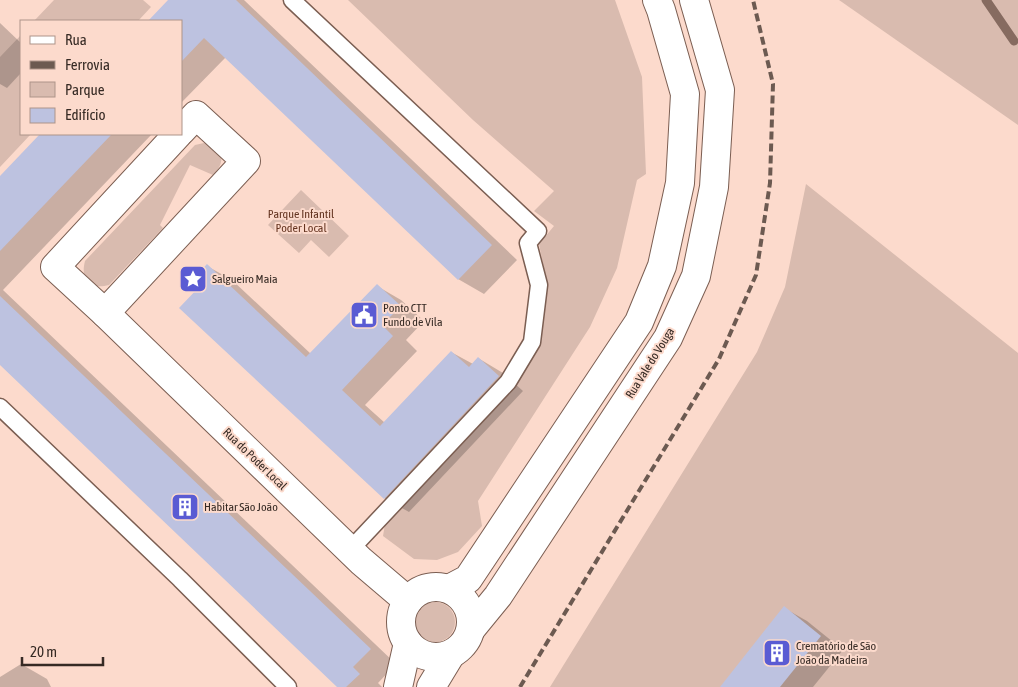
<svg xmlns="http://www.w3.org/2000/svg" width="1018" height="687" viewBox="0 0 1018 687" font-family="'Asap Condensed',sans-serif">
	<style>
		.green { fill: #d9bbaf }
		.shadow { fill: #0003 }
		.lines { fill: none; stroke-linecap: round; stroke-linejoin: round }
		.stream { stroke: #866b60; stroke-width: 9 }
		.building { fill: #bdc2e0 }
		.lane-casing { stroke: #7b5e52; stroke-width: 19 }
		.street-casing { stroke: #7b5e52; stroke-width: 30 }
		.lane { stroke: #fff; stroke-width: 16 }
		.street { stroke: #fff; stroke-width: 28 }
		.rail { stroke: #6c5a51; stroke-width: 4; stroke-dasharray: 8 4; stroke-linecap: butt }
		.labels { text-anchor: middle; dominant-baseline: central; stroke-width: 4; stroke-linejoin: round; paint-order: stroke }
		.park-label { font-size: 12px; fill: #643420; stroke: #fcdacc }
		.poi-label { font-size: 12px; fill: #362a24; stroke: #fcdacc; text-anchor: start }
		.street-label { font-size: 12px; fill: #362a24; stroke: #fcdacc }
	</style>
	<rect width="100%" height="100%" fill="#fcdacc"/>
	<g class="green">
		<path d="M54,0h89l8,7 -13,14h-104z"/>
		<path d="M348,0h267l27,77 4,97 -9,6 -20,88 -27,59 -112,174 4,25 -24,26 -21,8 -23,-1 -31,-23 2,-12 128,-135 24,-45 10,-60 -8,-40 15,-18 -20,-15 20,-20 -81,-71z"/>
		<path d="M839,0h179v125z"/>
		<path d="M21,35v99h10l-31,33v-110z"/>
		<path d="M204,143c19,5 23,18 9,32l-23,-10 -30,60 3,3 -54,57c-19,5 -29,-5 -24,-24l110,-116z"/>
		<path d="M806,184l212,169v334h-468l207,-335 28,-65z"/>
		<path d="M301,190l48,46 -20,21 -18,-17 -12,13 -31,-28z"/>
		<circle cx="435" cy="622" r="20"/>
	</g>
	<g class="shadow">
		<path d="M170,0h74l273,260 -33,34 -26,-15 -232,-222 -45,46v-82h-32z"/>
		<path d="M0,23l21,20v30l-14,15 -7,-4z"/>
		<path d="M42,134h110l-149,156 393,374 -18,19 4,4h-43l-339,-323v-187z"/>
		<path d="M207,266l25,14 79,74 66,-68 24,14 23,21 -18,19 11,11 -52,54 20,18 66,-71 22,12 5,-6 25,15 20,18 -114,121 -25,-14 -182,-212z"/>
		<path d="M784,608l23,13 36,29 -30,37h-92z"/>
		<path d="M21,664l26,15 4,8h-51v-10z"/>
	</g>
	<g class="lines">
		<path class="stream" d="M986,0l28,41"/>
	</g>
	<g class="building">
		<path d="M168,0h68l256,245 -34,35 -254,-242 -23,24v-41h-33z"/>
		<path d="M40,134h72l-112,117v-75z"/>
		<path d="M207,264l99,93 71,-73 24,22 -19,19 11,11 -51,54 38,36 71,-75 18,16 9,-10 21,19 -115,123 -205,-191 21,-22 -7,-7z"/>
		<path d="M0,296l371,353 -18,18 7,7 -14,13h-9l-337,-322z"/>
		<path d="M784,606l37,30 -41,51h-60z"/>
	</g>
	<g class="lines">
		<defs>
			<g id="lane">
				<path d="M292,0l246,231 -10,12 11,42 -7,57 -24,40 -158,168"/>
				<path d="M0,407l180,172 108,108"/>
			</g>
			<g id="street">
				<path d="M178,134l-123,133 50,46 256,248 47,40"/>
				<path d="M105,313l141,-152 -50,-46 -15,16"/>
				<circle cx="436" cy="622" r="35"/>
				<path d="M449,589l19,-10 171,-257 23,-56 18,-83 5,-89 -24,-84 -4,-10"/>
				<path d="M471,629l27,-33 170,-258 28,-62 18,-89 6,-97 -26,-90"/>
				<path d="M398,687l10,-44"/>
				<path d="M431,687l20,-33"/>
			</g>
		</defs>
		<use href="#lane" class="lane-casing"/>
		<use href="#street" class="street-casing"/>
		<use href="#lane" class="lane"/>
		<use href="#street" class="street"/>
		<path class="rail" d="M520,687l199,-328 37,-84 14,-92 3,-99 -20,-84"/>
	</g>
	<defs>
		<symbol id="sight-square" viewBox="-11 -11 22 22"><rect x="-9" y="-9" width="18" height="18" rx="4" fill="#5a5bd3" stroke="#fcdacc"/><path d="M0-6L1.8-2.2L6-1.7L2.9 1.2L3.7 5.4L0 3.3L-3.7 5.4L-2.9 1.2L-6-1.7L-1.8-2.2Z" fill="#fff"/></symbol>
		<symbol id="civic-square" viewBox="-11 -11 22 22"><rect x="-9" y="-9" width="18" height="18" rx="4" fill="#5a5bd3" stroke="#fcdacc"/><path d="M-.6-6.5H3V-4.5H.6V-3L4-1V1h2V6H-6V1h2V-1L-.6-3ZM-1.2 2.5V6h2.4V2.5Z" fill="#fff"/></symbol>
		<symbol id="building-square" viewBox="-11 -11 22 22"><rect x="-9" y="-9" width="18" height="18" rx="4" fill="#5a5bd3" stroke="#fcdacc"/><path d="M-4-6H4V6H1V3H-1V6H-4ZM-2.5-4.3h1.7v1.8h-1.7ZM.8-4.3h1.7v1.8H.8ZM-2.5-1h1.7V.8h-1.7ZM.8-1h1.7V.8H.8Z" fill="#fff"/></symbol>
	</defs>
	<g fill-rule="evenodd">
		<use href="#sight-square" x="177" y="263" width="32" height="32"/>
		<use href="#civic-square" x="348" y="299" width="32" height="32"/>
		<use href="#building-square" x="169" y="491" width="32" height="32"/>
		<use href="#building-square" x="761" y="637" width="32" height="32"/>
	</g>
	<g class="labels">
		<g class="park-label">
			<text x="301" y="214">Parque Infantil<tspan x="301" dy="14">Poder Local</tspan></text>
		</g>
		<g class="poi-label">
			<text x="212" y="279">Salgueiro Maia</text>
			<text x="383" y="308">Ponto CTT<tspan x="383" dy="14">Fundo de Vila</tspan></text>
			<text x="204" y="507">Habitar São João</text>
			<text x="796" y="646">Crematório de São<tspan x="796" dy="14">João da Madeira</tspan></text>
		</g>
		<g class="street-label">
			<text transform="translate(650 363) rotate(-58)">Rua Vale do Vouga</text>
			<text transform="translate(255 459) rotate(44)">Rua do Poder Local</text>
		</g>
	</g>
	<rect x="20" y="20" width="162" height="115" fill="#fcdacc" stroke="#ad9489"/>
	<rect x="30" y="36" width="25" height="8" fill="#ffffff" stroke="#ad9489"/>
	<text x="65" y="45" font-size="15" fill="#362a24">Rua</text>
	<rect x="30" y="61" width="25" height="8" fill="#6c5a51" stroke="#ad9489"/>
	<text x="65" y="70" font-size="15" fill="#362a24">Ferrovia</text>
	<rect x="30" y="82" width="25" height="15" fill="#d9bbaf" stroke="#ad9489"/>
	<text x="65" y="95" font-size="15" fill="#362a24">Parque</text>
	<rect x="30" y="108" width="25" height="15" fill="#bdc2e0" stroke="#ad9489"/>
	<text x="65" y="120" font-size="15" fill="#362a24">Edifício</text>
	<path d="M22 657v8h81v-8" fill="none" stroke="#362a24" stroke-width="2.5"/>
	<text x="30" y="657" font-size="15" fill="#362a24" stroke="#fcdacc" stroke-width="4" paint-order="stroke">20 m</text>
</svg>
